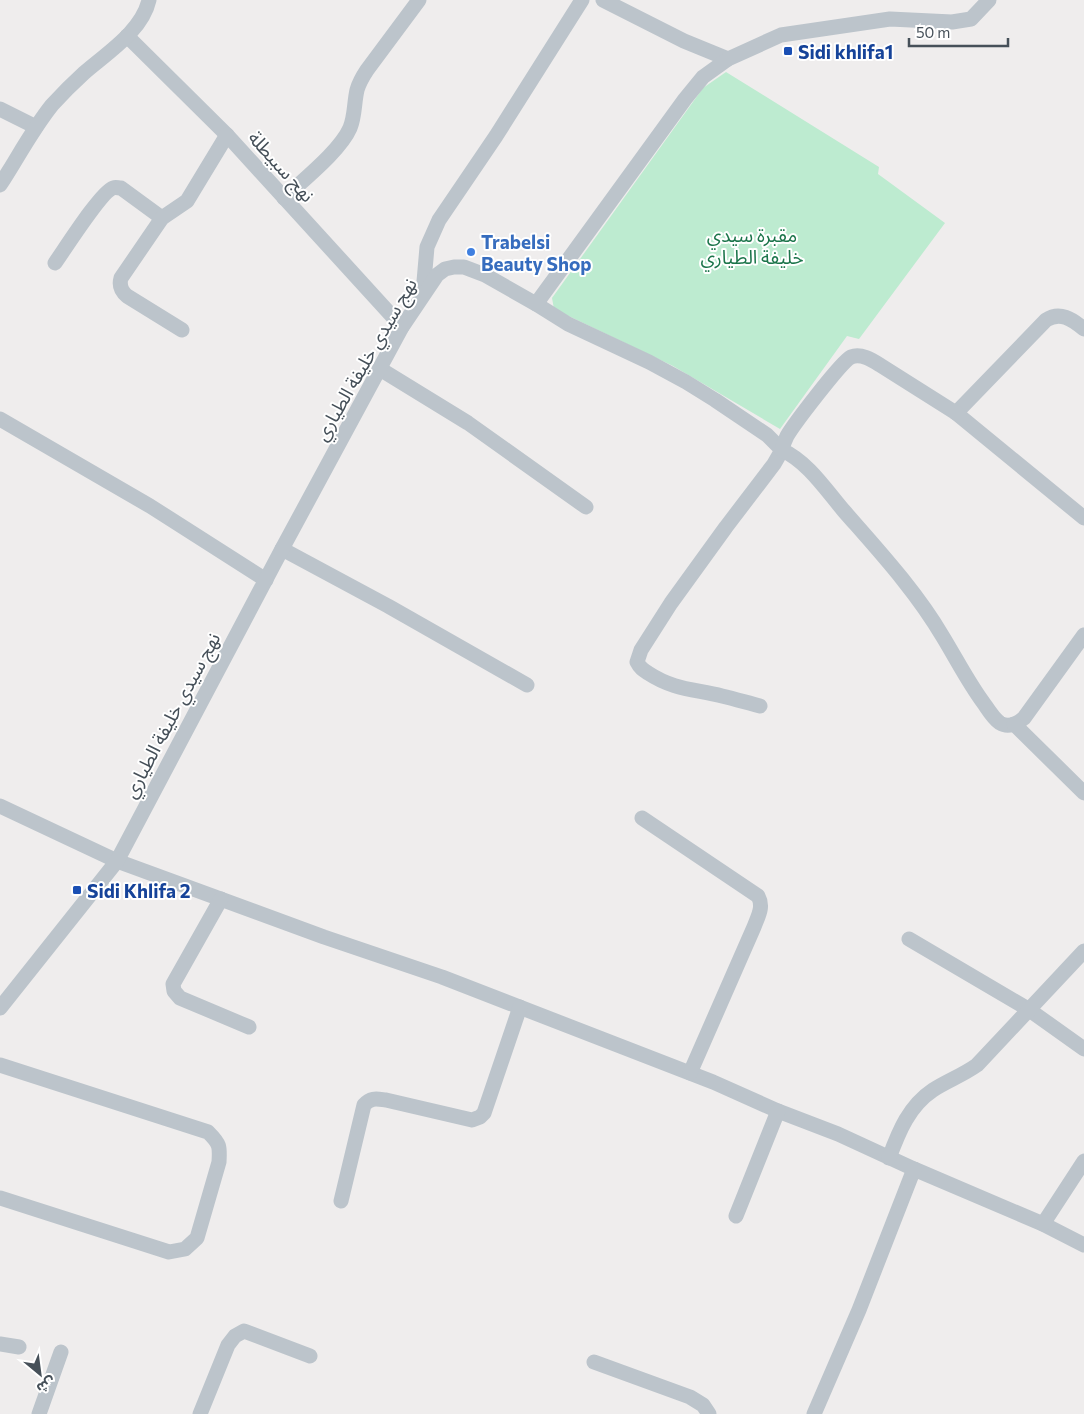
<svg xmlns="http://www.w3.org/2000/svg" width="1084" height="1414" viewBox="0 0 1084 1414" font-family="Commissioner,'Noto Sans Arabic',sans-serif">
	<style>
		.green { fill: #bdebd0 }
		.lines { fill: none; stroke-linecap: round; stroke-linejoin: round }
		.minor { stroke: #bcc4cb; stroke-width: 15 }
		.transit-dot { fill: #1a4fb4; stroke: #fff; stroke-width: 2 }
		.shop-dot { fill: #3f7fe0; stroke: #fff; stroke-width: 2 }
		.labels { text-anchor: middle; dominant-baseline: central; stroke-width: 4; stroke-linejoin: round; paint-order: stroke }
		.transit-label { font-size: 19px; font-weight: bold; fill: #164399; stroke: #fff; text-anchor: start }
		.street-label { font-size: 19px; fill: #465059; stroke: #fff }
		.park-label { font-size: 19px; fill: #1c754b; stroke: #fff }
		.shop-label { font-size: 19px; font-weight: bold; fill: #366cbe; stroke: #fff; text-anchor: start }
	</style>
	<rect width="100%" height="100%" fill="#efeded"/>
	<path class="green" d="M726,72l153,95 -1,7 67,49 -86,116 -12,-3 -67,93 -107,-63 -119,-57 -2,-11 151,-210z"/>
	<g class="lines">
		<g class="minor">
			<path d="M603,0l81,41 44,18"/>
			<path d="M127,36l100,99 175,192"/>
			<path d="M0,109l36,18"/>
			<path d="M0,185c17,-26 32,-55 52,-80 10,-11 21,-22 32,-32 23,-20 58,-42 65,-73"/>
			<path d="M284,198c19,-18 56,-47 66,-70 5,-12 4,-25 7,-38 2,-7 6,-14 10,-20l52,-70"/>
			<path d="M55,263c10,-14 46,-71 58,-75 3,-1 5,0 8,0l41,30"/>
			<path d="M423,293l4,-46 12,-27 57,-84 86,-136"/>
			<path d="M536,304l32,20 81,38 37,20 29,18 52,35 15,15 -8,14 -48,63 -55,76 -30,47 -4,12c3,6 6,8 11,11 26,17 46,16 74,23 13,3 26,7 38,10"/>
			<path d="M182,330l-55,-34c-6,-5 -8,-11 -6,-18l41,-60 25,-17 40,-66"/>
			<path d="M380,369l88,54 118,84"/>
			<path d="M956,413l90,-93c14,-9 26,-1 38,9"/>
			<path d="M0,419l150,87 116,74"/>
			<path d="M1084,518l-128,-105 -76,-48c-8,-5 -19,-12 -29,-8 -10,5 -57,67 -64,79 -2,4 -4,9 -5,14 26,12 44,40 62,61 35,40 72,80 99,126 14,23 26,47 42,68 4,6 9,14 15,18 8,5 17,1 24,-5l60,-83"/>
			<path d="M282,549l106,57 139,79"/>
			<path d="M1014,724l70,69"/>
			<path d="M0,806l117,55 207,76 118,40 271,105 65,29 60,23 76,35 129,55 41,21"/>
			<path d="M642,818l116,78c6,11 0,20 -4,31l-64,146"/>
			<path d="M221,899l-48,85 1,7 6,7 69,29"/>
			<path d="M909,939l119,70 56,40"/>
			<path d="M0,1008l117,-147 165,-312 120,-222 35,-52 8,-6 9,-2h10l21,8 51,29 149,-205 18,-22 25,-18 53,-24 109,-16 62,3 19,-3 18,-19"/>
			<path d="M0,1065l208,67c12,12 12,14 11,30l-22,76 -12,11 -16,3 -169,-54"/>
			<path d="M889,1158c10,-27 20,-52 44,-68 14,-9 30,-15 44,-25l107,-114"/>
			<path d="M341,1201l23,-96c7,-8 13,-6 22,-5l86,20 8,-3 4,-4 36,-106"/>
			<path d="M736,1216l42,-105"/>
			<path d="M1043,1224l41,-63"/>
			<path d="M0,1344l19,3"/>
			<path d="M594,1362l96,35 13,8 6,9"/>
			<path d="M39,1414l22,-62"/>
			<path d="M200,1414l28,-69 7,-9 9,-5 66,25"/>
			<path d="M814,1414l45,-104 55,-141"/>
		</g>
	</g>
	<g class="transit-dot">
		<rect x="783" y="46" width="10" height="10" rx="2.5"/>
		<rect x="72" y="885" width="10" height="10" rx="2.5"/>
	</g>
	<circle class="shop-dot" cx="471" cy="252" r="5"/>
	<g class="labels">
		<g class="transit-label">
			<text x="798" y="51">Sidi khlifa1</text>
			<text x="87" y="890">Sidi Khlifa 2</text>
		</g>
		<g class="street-label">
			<text transform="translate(282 166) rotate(48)">نهج سبيطلة</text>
			<text transform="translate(365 359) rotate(-60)">نهج سيدي خليفة الطياري</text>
			<text transform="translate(171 715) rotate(-62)">نهج سيدي خليفة الطياري</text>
		</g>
		<g class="park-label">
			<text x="752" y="234">مقبرة سيدي<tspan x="752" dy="22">خليفة الطياري</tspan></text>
		</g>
		<g class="shop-label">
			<text x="481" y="241">Trabelsi<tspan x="481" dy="22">Beauty Shop</tspan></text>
		</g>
	</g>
	<g transform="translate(40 1374) rotate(151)" stroke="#ffffff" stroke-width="4" paint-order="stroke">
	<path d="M0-4L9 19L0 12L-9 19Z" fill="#465059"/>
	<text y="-8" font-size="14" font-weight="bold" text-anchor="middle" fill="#465059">ش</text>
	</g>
	<path d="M909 38v8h99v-8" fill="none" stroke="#465059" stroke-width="2.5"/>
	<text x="916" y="38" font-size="15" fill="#465059" stroke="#ffffff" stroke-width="4" paint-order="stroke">50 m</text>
</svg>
